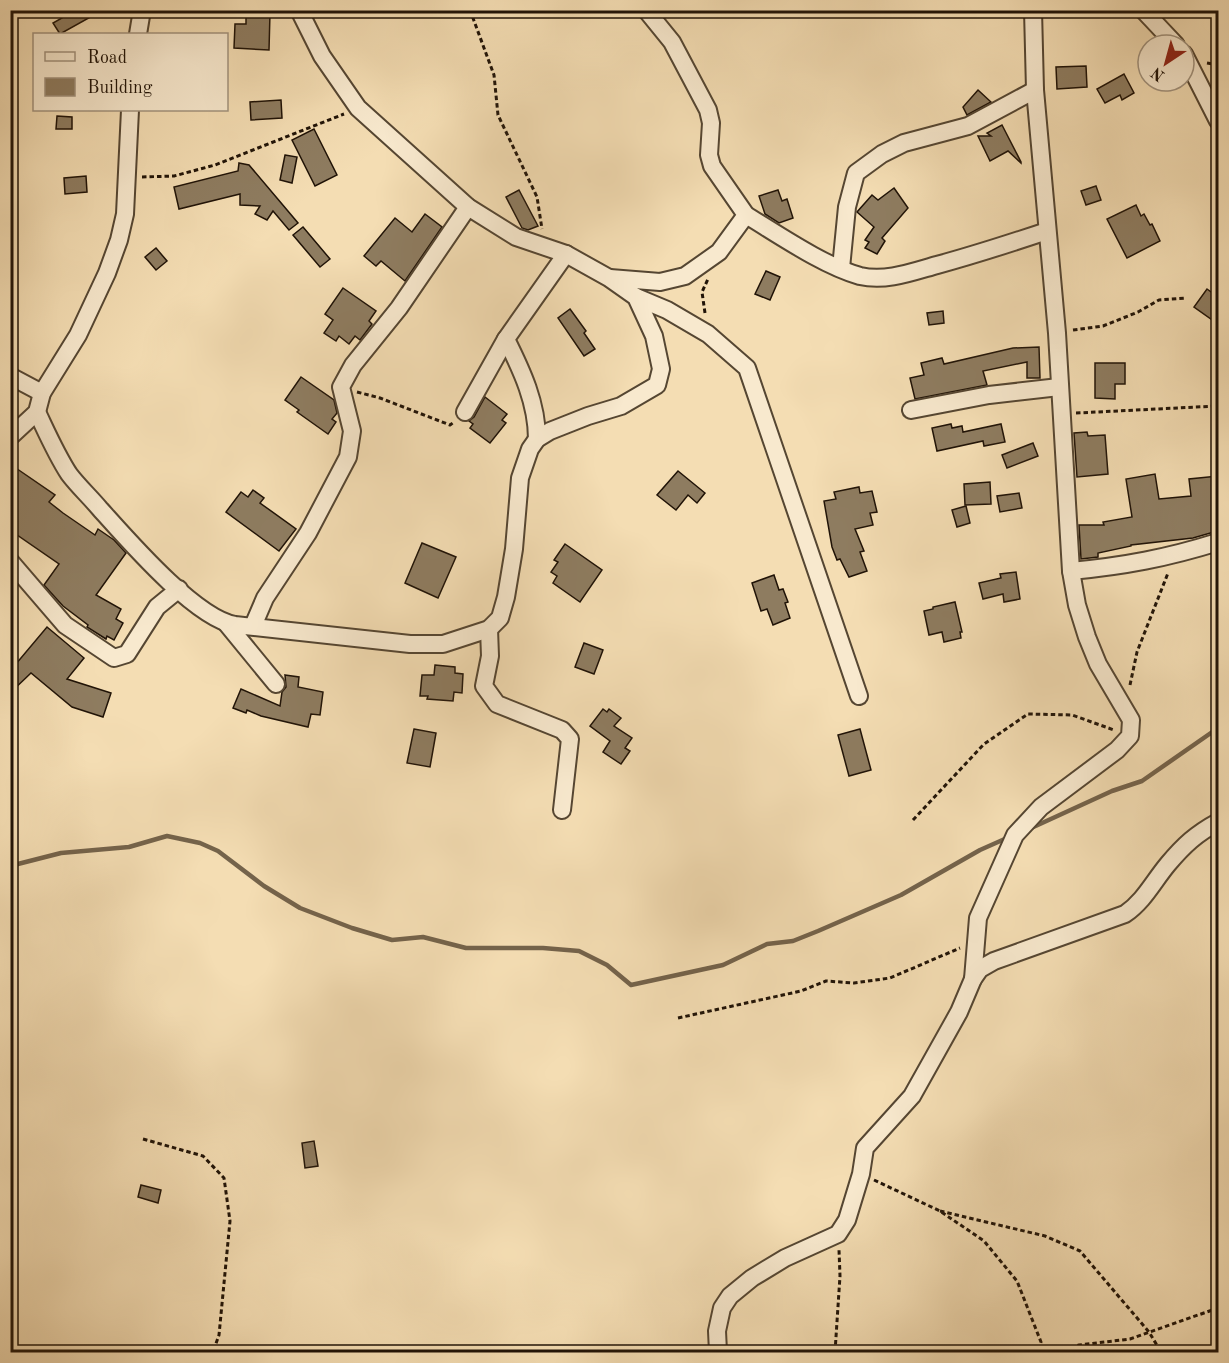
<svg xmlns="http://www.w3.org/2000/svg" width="1229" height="1363" viewBox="0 0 1229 1363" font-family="'Old Standard TT',serif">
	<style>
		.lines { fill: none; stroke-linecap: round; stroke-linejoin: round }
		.stream { stroke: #74634b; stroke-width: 4.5 }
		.building { fill: #8e7c60; stroke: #201307; stroke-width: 1.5 }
		.minor-casing { stroke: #554632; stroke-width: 20 }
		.path { stroke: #201307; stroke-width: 3; stroke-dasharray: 4.5 3; stroke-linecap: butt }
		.minor { stroke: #f8e9ce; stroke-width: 16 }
	</style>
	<rect width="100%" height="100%" fill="#f4ddb3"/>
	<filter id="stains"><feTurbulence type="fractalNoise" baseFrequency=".00333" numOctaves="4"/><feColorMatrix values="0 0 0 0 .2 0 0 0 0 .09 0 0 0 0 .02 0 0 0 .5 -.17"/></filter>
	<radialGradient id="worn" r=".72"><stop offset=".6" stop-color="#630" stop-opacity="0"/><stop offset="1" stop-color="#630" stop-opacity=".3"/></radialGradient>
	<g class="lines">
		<g class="stream">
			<path d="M1029,829l83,-38 30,-10 76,-53"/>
			<path d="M10,866l51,-13 68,-6 38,-11 33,7 18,8 46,35 36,22 52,20 40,12 31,-3 43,11h77l36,3 28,14 24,20 92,-20 44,-21 26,-3 25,-10 83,-36 79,-45 27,-12"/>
		</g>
	</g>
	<g class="building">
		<path d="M58,10h45l-43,24 -7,-11 9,-5z"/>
		<path d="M246,12l24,1 -1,37 -35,-2 1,-24h11z"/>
		<path d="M1086,66l1,21 -30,2 -1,-22z"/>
		<path d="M1124,74l10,19 -12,7 -2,-5 -15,8 -8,-14z"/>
		<path d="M978,90l13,12 -24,13 -4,-8z"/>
		<path d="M281,100l1,18 -31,2 -1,-18z"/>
		<path d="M57,116l15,1v12h-16z"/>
		<path d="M1002,125l19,37v1l-13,-12 -18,10 -12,-25h13l-4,-3z"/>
		<path d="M314,129l23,46 -22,11 -23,-46z"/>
		<path d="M285,155l12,2 -5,26 -12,-3z"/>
		<path d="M239,163l10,2 49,58 -9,7 -16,-19 -6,9 -12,-6 5,-8 -20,-1v-11l-61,15 -5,-22 64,-16z"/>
		<path d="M86,176l1,16 -22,2 -1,-16z"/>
		<path d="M1096,186l5,14 -15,5 -5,-14z"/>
		<path d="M894,188l14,20 -26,30 3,3 -8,13 -12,-6 4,-6 -4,-2 9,-13 -17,-15 15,-17 6,5z"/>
		<path d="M519,190l19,36 -10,4 -6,-2 -16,-31z"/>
		<path d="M778,190l4,11 5,-2 6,19 -14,5 -14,-9 -6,-18z"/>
		<path d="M1136,205l5,11 3,-2 6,11 2,-1 8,17 -33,17 -20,-39z"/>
		<path d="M425,214l17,13 -37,54 -24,-20 -5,5 -12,-10 31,-38 17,14z"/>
		<path d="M303,227l27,32 -10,8 -27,-32z"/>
		<path d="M156,248l11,13 -11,9 -11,-13z"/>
		<path d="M766,271l14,6 -10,23 -15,-6z"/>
		<path d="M343,288l33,23 -7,10 3,3 -12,16 -5,-4 -6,8 -10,-8 -3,5 -12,-8 9,-13 -8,-6z"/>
		<path d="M1207,289l11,8v27l-24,-17z"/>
		<path d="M570,309l16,22 -2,2 11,16 -11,7 -26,-38z"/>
		<path d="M943,311l1,12 -15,2 -2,-12z"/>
		<path d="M1039,347l1,31h-13v-16l-44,9 4,14 -72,14 -5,-21 14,-3 -3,-12 21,-5 2,6 69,-16z"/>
		<path d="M1095,363h30v21h-10v15l-20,-1z"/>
		<path d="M301,377l33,23 3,13 -5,6 4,3 -8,12 -31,-22 2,-2 -14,-10z"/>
		<path d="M485,397l22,17 -5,6 4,3 -16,20 -20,-15 3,-4 -4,-3 5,-4z"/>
		<path d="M951,424l1,4 10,-2 1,6 38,-8 4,18 -21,4 -1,-5 -46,10 -5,-23z"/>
		<path d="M1087,432l1,4 17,-1 3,39 -31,3 -3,-44z"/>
		<path d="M1033,443l5,13 -31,12 -5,-13z"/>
		<path d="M10,464l45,31 -6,7 14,11 32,22 3,-6 16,11 12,13 -30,42 25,14 -5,10 7,4 -9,17 -7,-4 -1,3 -19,-12 1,-2 -25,-19 -19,-21 15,-21 -42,-29 -7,7z"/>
		<path d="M678,471l27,22 -8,10 -9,-8 -12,15 -19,-15z"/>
		<path d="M1155,474l4,25 32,-3 -2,-17 29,-3v51h-4v5l-21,6 -62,7v1l-33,7v4l-17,2 -2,-34h25l-1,-3 29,-5 -6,-38z"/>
		<path d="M990,482l1,22 -26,1 -1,-21z"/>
		<path d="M859,487l1,6 12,-2 5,21 -7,1 3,12 -18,4 9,22 -4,1 7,19 -18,6 -9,-18 -3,1 -5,-13 -8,-46 12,-2 -2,-7z"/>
		<path d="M253,490l11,8 -4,5 36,26 -17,22 -53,-39 15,-20 7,5z"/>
		<path d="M1019,493l3,15 -22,4 -3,-16z"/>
		<path d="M966,506l4,17 -13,4 -5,-17z"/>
		<path d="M422,543l34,14 -18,41 -33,-15z"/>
		<path d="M565,544l37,26 -22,32 -27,-19 4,-7 -6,-4 7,-10 -4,-2z"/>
		<path d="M1016,572l4,27 -16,3 -1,-8 -20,5 -4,-16 22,-5 -1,-4z"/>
		<path d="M774,575l5,15 4,-1 5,13 -3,1 5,15 -17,7 -6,-16 -6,2 -9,-28z"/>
		<path d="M955,602l7,30h-2l1,6 -17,4 -2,-10 -13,3 -5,-24 9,-2v-2z"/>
		<path d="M47,627l37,31 -17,21 44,14 -8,24 -31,-10 -41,-34 -21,20v-22z"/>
		<path d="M584,643l19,7 -9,24 -19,-7z"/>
		<path d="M435,665l20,2v6l8,1 -1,19 -8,-1 -1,9 -26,-2 1,-3h-8l2,-21h12z"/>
		<path d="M285,675l14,2 -1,10 25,5 -3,23 -9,-1 -3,13 -47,-11 -14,-6 -1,3 -13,-5 8,-19 39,17 2,-14 4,-5z"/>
		<path d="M603,709l4,3 2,-3 12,9 -7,8 18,12 -7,10 5,3 -9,13 -18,-12 7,-11 -20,-15z"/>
		<path d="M414,729l22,4 -6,34 -23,-4z"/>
		<path d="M860,729l11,41 -22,6 -11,-41z"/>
		<path d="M314,1141l4,25 -13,2 -3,-25z"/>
		<path d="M141,1185l20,5 -3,13 -20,-6z"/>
	</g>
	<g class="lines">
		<defs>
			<g id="minor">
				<path d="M1143,10l33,35"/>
				<path d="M138,34l4,-24"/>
				<path d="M1184,54l34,67"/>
				<path d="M746,215c33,20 78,51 114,61 26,6 52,-4 77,-11 37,-10 74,-22 110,-34"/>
				<path d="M841,268l6,-61 9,-34 26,-19 22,-11 64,-17 67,-36"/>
				<path d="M610,278l50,4 25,-6 34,-24 27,-37 -34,-49 -3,-11 2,-32 -3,-13 -36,-68 -26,-32"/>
				<path d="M636,297l31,13 41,24 39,34 112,328"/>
				<path d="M10,376l32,17"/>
				<path d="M911,410l78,-15 70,-8"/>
				<path d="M37,412c10,21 19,42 32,62 9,12 21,23 31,35 28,31 95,109 135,116l175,19h33l46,-15 11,-11 6,-21 8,-48 6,-71 10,-29 7,-10 13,-8 38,-15 33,-10 36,-21 4,-16 -7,-33 -18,-39 -27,-19 -43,-24 -50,-17 -48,-30 -110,-99 -36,-52 -23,-46"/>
				<path d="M465,412l41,-73"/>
				<path d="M10,437l27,-25 5,-19 36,-58 29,-62 12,-33 6,-26 5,-104"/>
				<path d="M537,439c0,-36 -15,-68 -31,-100l60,-85"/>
				<path d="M10,561l55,64 49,33 13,-4 30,-47 22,-18"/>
				<path d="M1071,571c53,-5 96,-13 147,-29"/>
				<path d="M226,623l50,61"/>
				<path d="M253,626l12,-28 43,-65 40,-76 4,-26 -11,-44 12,-22 46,-57 69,-101"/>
				<path d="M489,629l1,27 -6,30 13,18 65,26 8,9 -8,71"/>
				<path d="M973,979l5,-61 37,-83 26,-28 76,-57 13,-14 1,-16 -33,-56 -11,-27 -10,-32 -6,-34 -14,-238 -22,-243 -2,-80"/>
				<path d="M718,1352l-1,-21 5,-23 8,-12 22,-18 33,-20 53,-24 9,-14 14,-46 4,-26 47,-52 47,-84 14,-33 7,-10 14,-8 131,-47c19,-13 28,-32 43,-50 16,-19 28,-30 50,-42"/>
			</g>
		</defs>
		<use href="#minor" class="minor-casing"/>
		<g class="path">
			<path d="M470,10l24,65 4,40 39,82 5,32"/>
			<path d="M1207,63l11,2"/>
			<path d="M142,177l32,-1 41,-11 129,-51"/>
			<path d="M705,313l-3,-21 6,-13"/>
			<path d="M1073,330l30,-4 35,-14 21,-12 27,-2"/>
			<path d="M357,392l23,6 70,27 4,-3"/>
			<path d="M1076,413l142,-7"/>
			<path d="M1130,685l7,-33 31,-79"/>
			<path d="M913,820l71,-76 44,-30 44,1 42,15"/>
			<path d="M678,1018l123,-27 25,-10 28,2 36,-5 70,-30"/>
			<path d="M143,1139l60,17 21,22 6,43 -11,114 -6,17"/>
			<path d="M874,1180l66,31 44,30 33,40 24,61 -3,10"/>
			<path d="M940,1211l105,25 35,15 69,81 12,20"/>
			<path d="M835,1352l5,-76 -1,-26"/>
			<path d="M1056,1352l23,-7 51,-6 88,-31"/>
		</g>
		<use href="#minor" class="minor"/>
	</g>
	<rect width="1229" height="1363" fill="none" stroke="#f4ddb3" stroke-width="36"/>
	<rect x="12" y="12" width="1205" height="1339" fill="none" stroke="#201307" stroke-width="3"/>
	<rect x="18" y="18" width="1193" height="1327" fill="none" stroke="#201307" stroke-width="1.5"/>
	<rect x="33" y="33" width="195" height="78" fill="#f8e9ce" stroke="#a2937e" stroke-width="1.5"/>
	<rect x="45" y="52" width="30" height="9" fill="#f8e9ce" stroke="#a2937e" stroke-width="1.5"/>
	<text x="87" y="63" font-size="18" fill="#201307">Road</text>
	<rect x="45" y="78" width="30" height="18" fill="#8e7c60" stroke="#a2937e" stroke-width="1.5"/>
	<text x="87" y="93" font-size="18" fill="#201307">Building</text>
	<g transform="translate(1166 63) rotate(216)"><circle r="28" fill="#f8e9ce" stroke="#a2937e" stroke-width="1.5"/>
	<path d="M0-4.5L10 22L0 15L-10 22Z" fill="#8f2418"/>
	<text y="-9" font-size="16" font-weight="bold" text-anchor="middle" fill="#201307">N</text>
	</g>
	<rect width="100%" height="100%" filter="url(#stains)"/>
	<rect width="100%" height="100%" fill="url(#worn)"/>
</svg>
